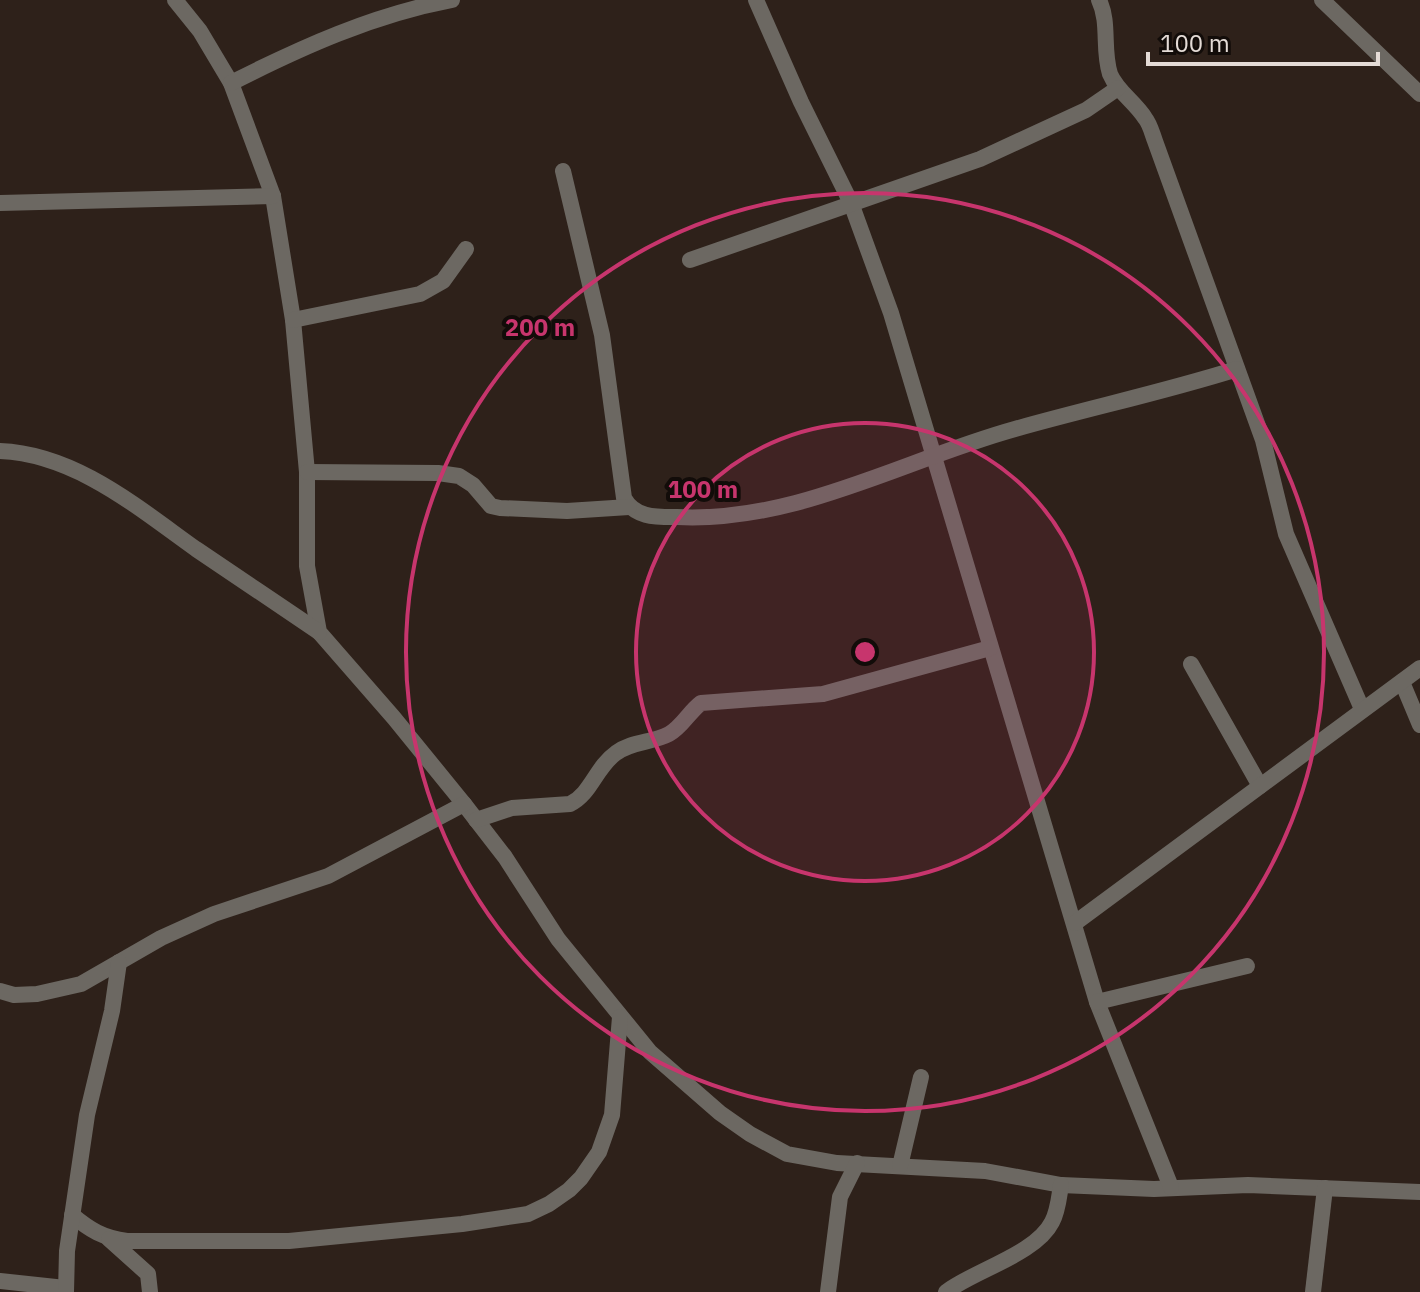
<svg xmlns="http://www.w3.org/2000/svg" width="1420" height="1292" viewBox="0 0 1420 1292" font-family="'IBM Plex Sans',sans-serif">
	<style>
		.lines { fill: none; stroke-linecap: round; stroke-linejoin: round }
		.street { stroke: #6c6862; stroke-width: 16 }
		.ring { fill: none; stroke: #c7356d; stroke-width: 4 }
		.centre { fill: #c7356d; stroke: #120c09; stroke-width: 4 }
		.ring-label { font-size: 24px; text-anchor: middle; font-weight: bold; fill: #c7356d; stroke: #120c09; stroke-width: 8; stroke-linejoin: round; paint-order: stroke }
	</style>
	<rect width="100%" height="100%" fill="#2e211a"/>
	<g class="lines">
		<g class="street">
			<path d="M175,0l25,31 31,52 42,113 20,124 14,152v94l12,66 75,86 70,86 41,53 53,82 92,113 70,61 30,21 37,20 50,9 148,8 76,14 93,4 94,-4 172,7"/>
			<path d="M756,0l45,102 50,101 40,110 206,689 74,185"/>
			<path d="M1099,0c11,23 3,49 11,74 7,17 25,28 35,44 5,6 7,15 10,23l108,299 23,94 76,175"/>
			<path d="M1322,0l98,94"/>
			<path d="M231,83c71,-36 142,-68 221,-83"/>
			<path d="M563,171l39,164 22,163c11,20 32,19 53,19 119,6 226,-57 338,-88 74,-21 149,-37 222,-60"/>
			<path d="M0,203l273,-7"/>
			<path d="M690,260l290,-101 106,-49 32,-22"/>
			<path d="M293,320l127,-26 23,-13 23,-32"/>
			<path d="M0,451c75,3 137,56 196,98 41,28 82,55 123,83"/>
			<path d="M307,472l131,1 21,3 14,9 18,21 9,2 67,3 62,-4"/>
			<path d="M1191,664l69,122"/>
			<path d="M1402,682l18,43"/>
			<path d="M476,820l36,-12 58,-4c21,-10 26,-37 46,-51 16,-12 36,-10 53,-19 13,-7 20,-22 32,-31l122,-9 167,-46"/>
			<path d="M1075,923l345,-255"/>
			<path d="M0,991l14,4 23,-1 44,-10 80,-46 53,-24 114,-38 136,-72"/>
			<path d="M1097,1002l150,-36"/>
			<path d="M900,1166l21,-89"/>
			<path d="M72,1215c18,15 31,23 55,26h162l173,-17 66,-10 21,-10 20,-14 12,-12 18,-26 13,-37 8,-98"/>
			<path d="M109,1239l39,35 2,18"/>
			<path d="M0,1281l65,7"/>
			<path d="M66,1292l1,-41 20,-136 25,-104 7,-49"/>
			<path d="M828,1292l12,-95 17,-34"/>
			<path d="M946,1292c29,-22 90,-38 106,-70 6,-11 7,-25 9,-37"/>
			<path d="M1313,1292l12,-104"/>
		</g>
	</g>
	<circle cx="865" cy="652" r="229" fill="#c7356d" fill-opacity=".12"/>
	<g class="ring">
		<circle cx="865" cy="652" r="229"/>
		<circle cx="865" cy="652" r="459"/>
	</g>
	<circle cx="865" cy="652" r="12" class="centre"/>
	<g class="ring-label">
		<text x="540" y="336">200 m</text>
		<text x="703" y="498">100 m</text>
	</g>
	<path d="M1148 52v12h230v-12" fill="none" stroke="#e4dbd6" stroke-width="4"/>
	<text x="1160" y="52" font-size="24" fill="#e4dbd6" stroke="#120c09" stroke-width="6" paint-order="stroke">100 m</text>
</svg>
